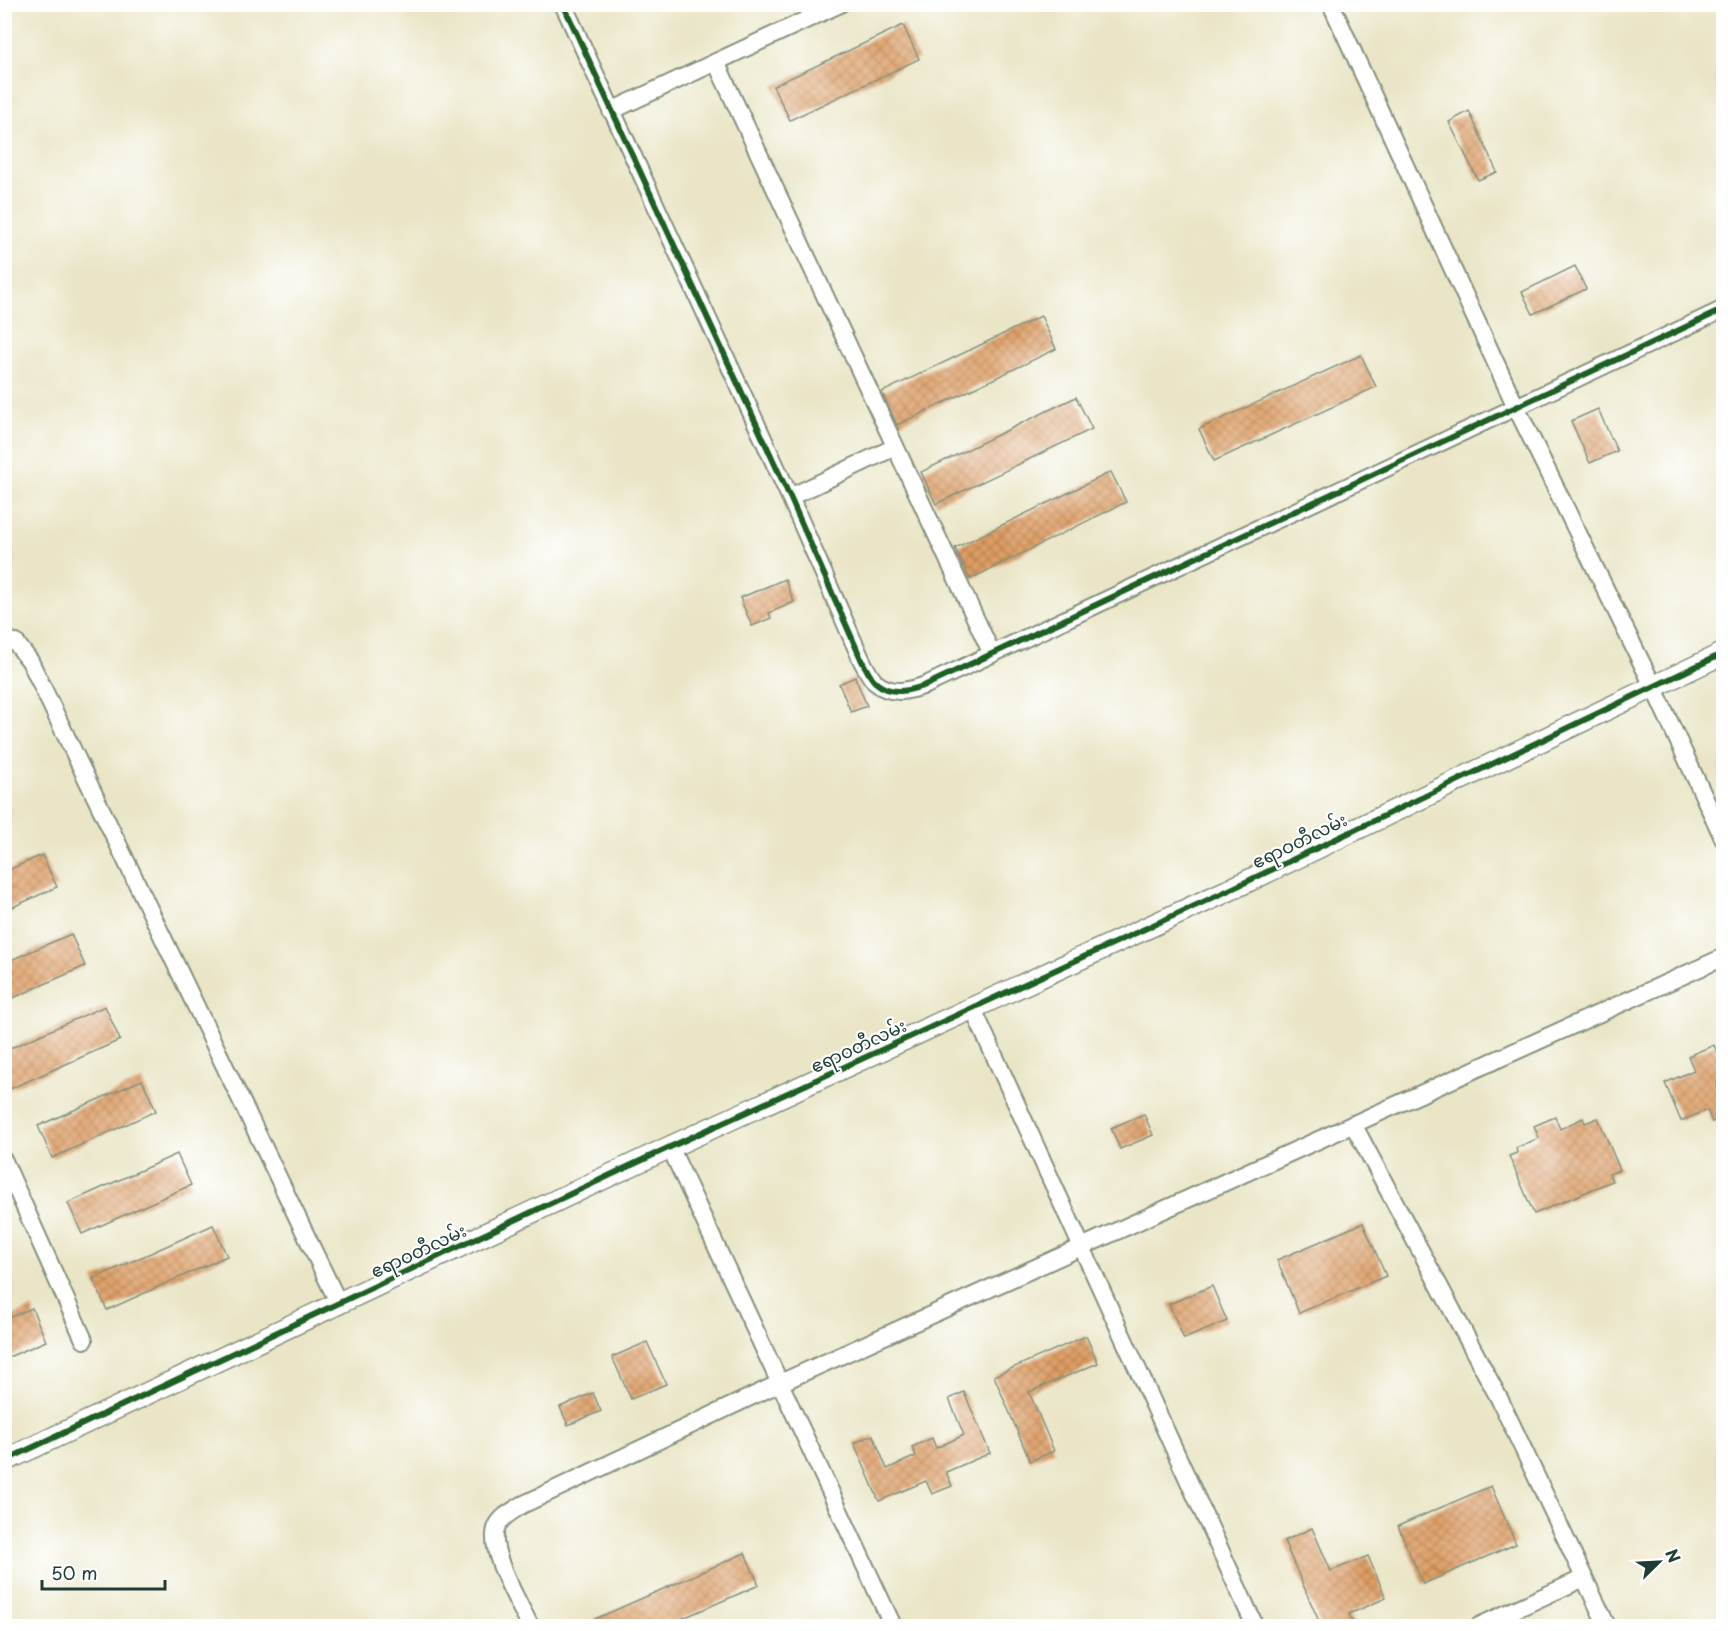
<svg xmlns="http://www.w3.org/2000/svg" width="1728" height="1631" viewBox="0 0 1728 1631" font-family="'Playpen Sans','Noto Sans Myanmar',sans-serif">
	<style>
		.building { fill: url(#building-cross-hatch) }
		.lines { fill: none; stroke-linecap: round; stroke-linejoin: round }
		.minor-casing { stroke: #84917d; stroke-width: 20 }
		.tertiary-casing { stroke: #84917d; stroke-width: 24 }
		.minor { stroke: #fff; stroke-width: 16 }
		.tertiary { stroke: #fff; stroke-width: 21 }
		.cycleway-casing { stroke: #fff; stroke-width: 10 }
		.cycleway { stroke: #1b5e20; stroke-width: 6 }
		.labels { text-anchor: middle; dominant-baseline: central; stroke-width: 4.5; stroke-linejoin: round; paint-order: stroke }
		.street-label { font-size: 18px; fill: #1f3d34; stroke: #fff }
	</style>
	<defs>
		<pattern id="building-cross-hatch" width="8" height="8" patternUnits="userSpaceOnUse" patternTransform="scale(1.5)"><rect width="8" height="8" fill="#df9d63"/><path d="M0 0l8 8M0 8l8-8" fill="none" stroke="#b48152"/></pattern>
	</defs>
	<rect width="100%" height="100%" fill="#fff"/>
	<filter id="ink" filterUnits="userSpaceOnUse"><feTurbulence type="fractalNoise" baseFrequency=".0167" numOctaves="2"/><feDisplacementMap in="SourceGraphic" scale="12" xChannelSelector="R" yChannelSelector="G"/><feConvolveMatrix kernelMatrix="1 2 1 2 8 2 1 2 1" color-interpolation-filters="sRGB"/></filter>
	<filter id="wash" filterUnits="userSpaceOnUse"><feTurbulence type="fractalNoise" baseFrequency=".008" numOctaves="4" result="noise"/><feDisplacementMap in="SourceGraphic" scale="24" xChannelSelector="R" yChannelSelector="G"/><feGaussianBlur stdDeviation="1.35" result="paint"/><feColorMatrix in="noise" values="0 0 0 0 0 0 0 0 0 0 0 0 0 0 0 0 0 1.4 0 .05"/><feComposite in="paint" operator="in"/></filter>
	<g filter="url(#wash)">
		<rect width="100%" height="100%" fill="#eae5c6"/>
		<g id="blocks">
			<g class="building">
				<path d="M903,25l16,34 -129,61 -17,-34z"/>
				<path d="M1469,111l28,61 -19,8 -29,-58z"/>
				<path d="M1575,266l11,23 -53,25 -11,-22z"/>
				<path d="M1041,316l15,33 -159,76 -15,-33z"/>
				<path d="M1361,355l15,32 -162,74 -15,-32z"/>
				<path d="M1076,397l16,32 -156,75 -15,-32z"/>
				<path d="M1598,409l19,42 -27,12 -19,-42z"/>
				<path d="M1111,472l15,30 -156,77 -15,-31z"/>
				<path d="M785,579l9,23 -25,11 2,5 -19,8 -12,-28z"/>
				<path d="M855,677l12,29 -16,6 -12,-28z"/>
				<path d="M42,855l15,32 -53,24v-39z"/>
				<path d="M71,934l14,32 -81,36v-39z"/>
				<path d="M105,1006l15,34 -110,49 -6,-13v-25z"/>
				<path d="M1714,1045l10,23v49l-12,5 -5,-12 -26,11 -16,-38 29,-13 -6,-14z"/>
				<path d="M142,1080l14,31 -104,47 -14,-32z"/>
				<path d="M1144,1114l9,21 -33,14 -9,-21z"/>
				<path d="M1555,1117l5,12 23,-11 2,5 13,-5 22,52 -11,4 3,7 -78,33 -25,-58 8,-3 -1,-5 23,-10 -5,-12z"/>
				<path d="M177,1154l14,31 -109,49 -14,-31z"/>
				<path d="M1363,1223l23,53 -87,37 -22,-53z"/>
				<path d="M213,1225l14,31 -120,54 -14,-31z"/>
				<path d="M1212,1286l15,35 -43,18 -15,-35z"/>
				<path d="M32,1308l14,33 -42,18v-39z"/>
				<path d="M1086,1336l12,27 -69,29 25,59 -24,10 -36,-85z"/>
				<path d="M647,1342l19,42 -35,15 -19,-42z"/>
				<path d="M964,1392l26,61 -44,19 6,14 -20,8 -6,-13 -47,20 -25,-58 19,-8 14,34 29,-13 -4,-9 20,-9 4,10 28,-13 -15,-36z"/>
				<path d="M593,1393l8,18 -33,14 -8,-18z"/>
				<path d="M1491,1486l25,58 -93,40 -25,-58z"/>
				<path d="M1312,1528l19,43 37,-15 18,42 -37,16 5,12h-33l-37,-85z"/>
				<path d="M745,1553l14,32 -94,41h-86z"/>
			</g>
		</g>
	</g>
	<g filter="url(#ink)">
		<use href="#blocks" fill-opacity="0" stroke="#84917d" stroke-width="1.5"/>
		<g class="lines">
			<defs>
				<g id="minor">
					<path d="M563,4l227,493 72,164c4,7 8,16 13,21 16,14 34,9 51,3l798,-376"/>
					<path d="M1331,4l185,403 137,279 71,154"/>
					<path d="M716,62l276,592"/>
					<path d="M611,111l229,-107"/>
					<path d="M790,497l105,-50"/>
					<path d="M4,638l12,5 14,18 309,643"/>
					<path d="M973,1009l282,617"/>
					<path d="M1353,1124l147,276 107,226"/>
					<path d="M670,1147l223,479"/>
					<path d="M4,1161l80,179"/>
					<path d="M530,1626c-10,-22 -44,-77 -33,-100 5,-10 16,-15 25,-21l258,-122 944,-426"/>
					<path d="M1479,1626l105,-48"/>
				</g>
				<path id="tertiary" d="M4,1461l666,-314 555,-255 499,-239"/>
			</defs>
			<use href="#minor" class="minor-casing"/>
			<use href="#tertiary" class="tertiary-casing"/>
			<use href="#minor" class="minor"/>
			<use href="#tertiary" class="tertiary"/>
			<defs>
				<g id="cycleway">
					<path d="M563,4l227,493 72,164c4,7 8,16 13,21 16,14 34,9 51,3l798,-376"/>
					<path d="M4,1461l666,-314 555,-255 499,-239"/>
				</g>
			</defs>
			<use href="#cycleway" class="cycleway-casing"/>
			<use href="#cycleway" class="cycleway"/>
		</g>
	</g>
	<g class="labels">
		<g class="street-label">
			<text transform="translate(1299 840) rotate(-26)">ဧရာဝတီလမ်း</text>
			<text transform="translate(858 1045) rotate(-25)">ဧရာဝတီလမ်း</text>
			<text transform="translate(418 1250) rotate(-25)">ဧရာဝတီလမ်း</text>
		</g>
	</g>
	<rect width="1728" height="1631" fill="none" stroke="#fff" stroke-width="24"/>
	<g transform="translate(1659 1562) rotate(66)" stroke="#ffffff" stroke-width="4.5" paint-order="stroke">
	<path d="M0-4.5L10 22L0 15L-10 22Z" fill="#1f3d34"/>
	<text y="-9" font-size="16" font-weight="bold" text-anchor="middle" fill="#1f3d34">N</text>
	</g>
	<path d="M42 1580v9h123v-9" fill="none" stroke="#1f3d34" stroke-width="3"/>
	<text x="51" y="1580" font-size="18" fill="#1f3d34" stroke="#ffffff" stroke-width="4.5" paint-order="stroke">50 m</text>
</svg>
